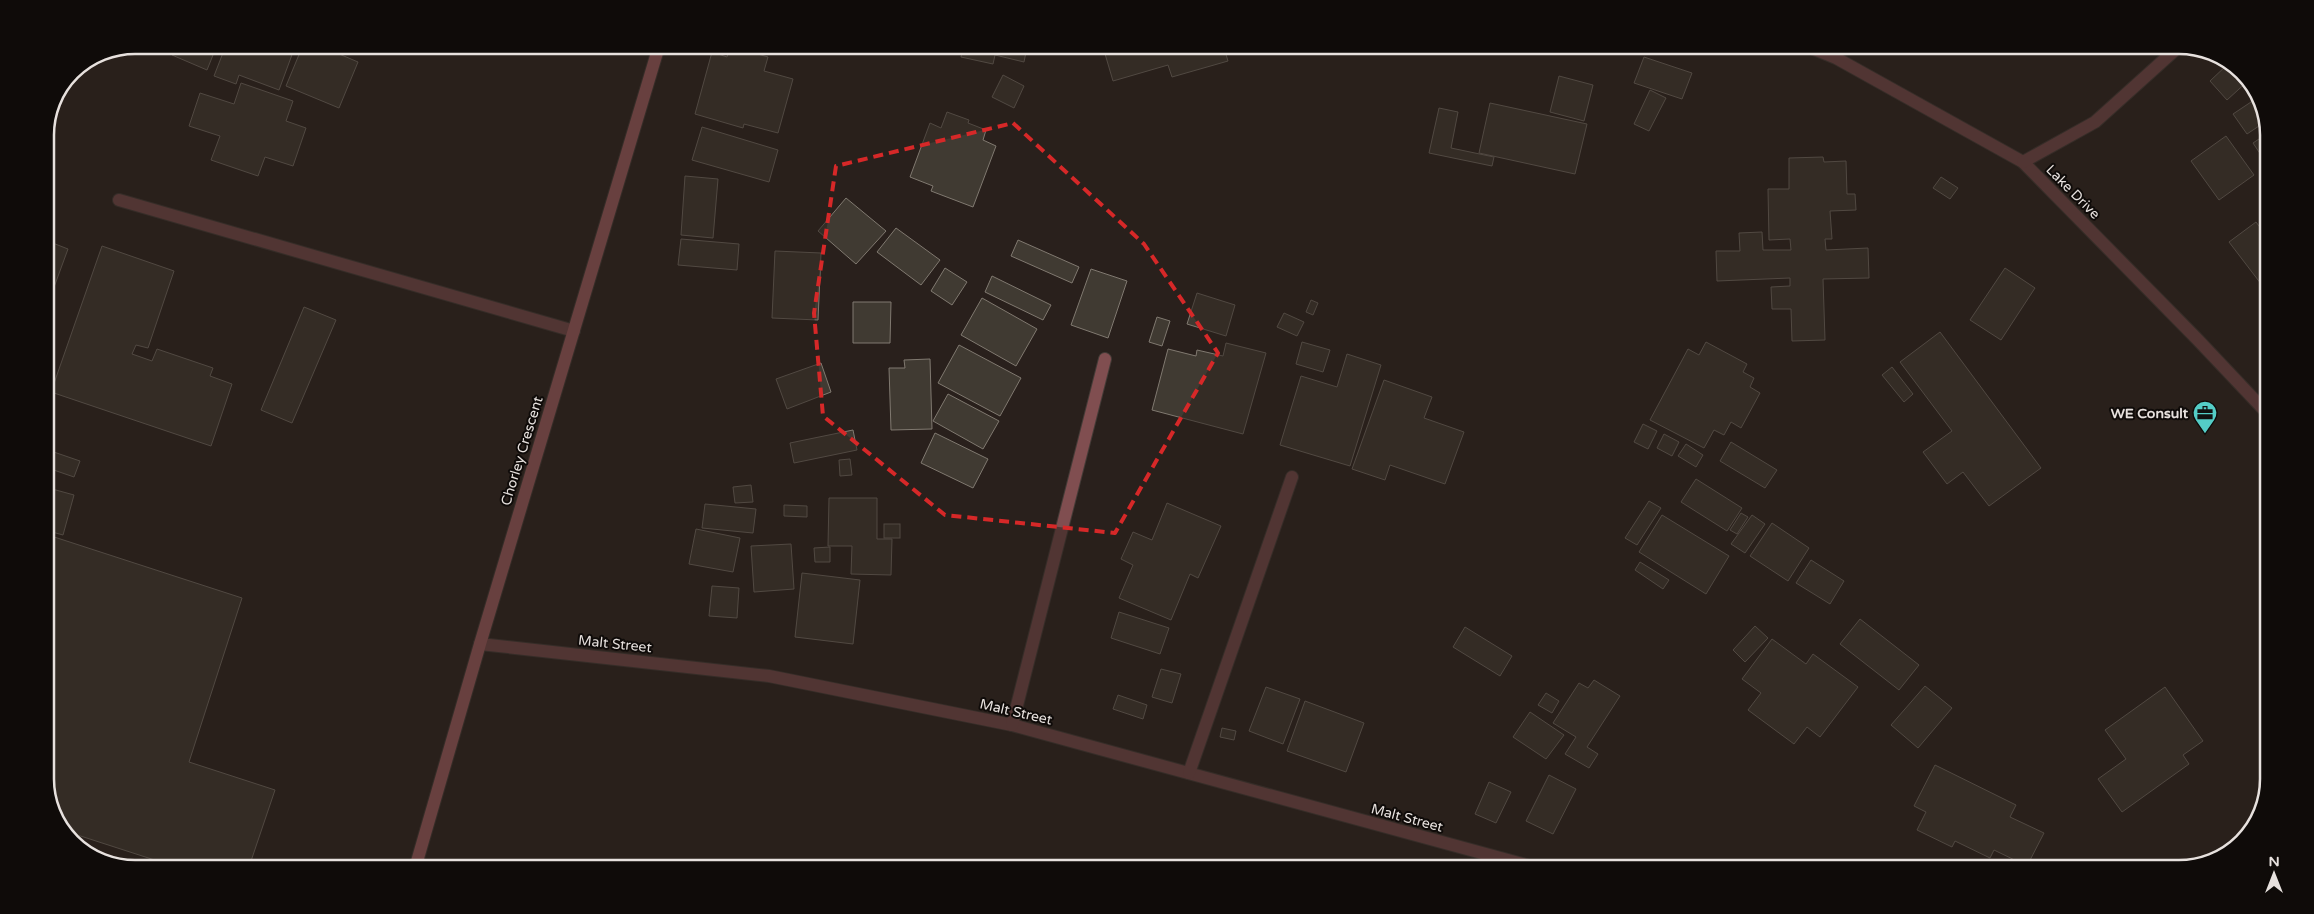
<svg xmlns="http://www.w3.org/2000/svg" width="2314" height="914" viewBox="0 0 2314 914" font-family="'Varela Round',sans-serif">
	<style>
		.building { fill: #403a32; stroke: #807970 }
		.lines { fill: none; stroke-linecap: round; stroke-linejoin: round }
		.lane-casing { stroke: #443b37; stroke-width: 14 }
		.street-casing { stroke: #443b37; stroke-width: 14 }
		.secondary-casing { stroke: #443b37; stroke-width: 14 }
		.lane { stroke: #804e50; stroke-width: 12 }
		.street { stroke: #804e50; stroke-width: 12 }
		.secondary { stroke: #b4666a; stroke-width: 12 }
		.marked { fill: none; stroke: #d62828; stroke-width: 4; stroke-dasharray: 10 6; stroke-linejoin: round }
		.labels { text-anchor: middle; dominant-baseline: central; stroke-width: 4; stroke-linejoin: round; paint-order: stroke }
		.street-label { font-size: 14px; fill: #e7e1de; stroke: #0f0b09 }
		.poi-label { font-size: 14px; font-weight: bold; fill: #e7e1de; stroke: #0f0b09; text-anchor: end }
		.rim { fill: none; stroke: #e7e1de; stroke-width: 2.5 }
	</style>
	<rect width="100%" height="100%" fill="#29201c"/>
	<g class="building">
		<path d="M176,45h41l-10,25 -35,-15z"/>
		<path d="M226,45h48l19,7 -14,38 -40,-15 -3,9 -22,-8z"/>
		<path d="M303,45h15l40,17 -19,46 -53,-22z"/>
		<path d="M730,46l38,11 -4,14 29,8 -15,54 -34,-9 -1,4 -48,-14 17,-62 15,5z"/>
		<path d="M963,47h64l-3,15 -29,-7 -2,9 -32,-7z"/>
		<path d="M1103,47l121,1 4,13 -56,16 -4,-12 -55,16z"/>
		<path d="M1644,57l48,16 -10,26 -48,-16z"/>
		<path d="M2228,64l22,15 -23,21 -17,-19z"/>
		<path d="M80,65l-4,9 -5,-2v-1z"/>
		<path d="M1003,75l21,11 -10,22 -22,-11z"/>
		<path d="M1559,76l34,9 -9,36 -34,-9z"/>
		<path d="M241,83l52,18 -7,20 20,7 -13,38 -28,-9 -7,19 -47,-16 9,-24 -31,-10 11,-33 34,11z"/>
		<path d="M1650,90l16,8 -17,33 -15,-7z"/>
		<path d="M2257,98l12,30v39l-16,-24 15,-10 -6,-9 -15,10 -14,-20z"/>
		<path d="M1490,103l97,21 -12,50 -96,-21z"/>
		<path d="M1439,108l19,4 -7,36 43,9 -2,9 -63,-13z"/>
		<path d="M947,112l22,8 -1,3 18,7 -3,10 13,6 -23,61 -42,-16 2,-5 -23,-9 20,-54 11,5z"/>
		<path d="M702,127l76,23 -9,32 -77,-22z"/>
		<path d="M2226,136l28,39 -35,25 -28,-39z"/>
		<path d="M1823,157l1,5 22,-1 1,33h8l1,16 -26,1 2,28h-7l1,11 42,-2 1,30 -46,1 2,61 -33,1 -1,-32h-19l-1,-22 19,-1v-8l-73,3 -1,-30h24l-1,-18 23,-1 1,18h28l-1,-11 -21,1 -1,-51h21v-31z"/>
		<path d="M685,176l33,3 -5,59 -32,-3z"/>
		<path d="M1941,177l17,11 -8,11 -17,-11z"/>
		<path d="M846,198l40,33 -30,33 -38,-33z"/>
		<path d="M2256,222l12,16v55l-39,-51z"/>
		<path d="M896,228l44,32 -19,25 -44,-33z"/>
		<path d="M681,239l58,5 -2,26 -59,-5z"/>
		<path d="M45,240l23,9 -22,60h-1z"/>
		<path d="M1018,240l61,27 -7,16 -61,-27z"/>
		<path d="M102,246l72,25 -26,77 -12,-3 -4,9 20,7 5,-12 56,19 -3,8 22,8 -21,62 -160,-54z"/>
		<path d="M775,251l46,2 -3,67 -46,-2z"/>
		<path d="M945,268l22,14 -15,23 -21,-14z"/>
		<path d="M2005,268l30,20 -34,52 -31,-20z"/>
		<path d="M1091,269l36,12 -19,57 -37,-13z"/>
		<path d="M992,276l59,29 -8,15 -58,-28z"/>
		<path d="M1197,293l38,12 -9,31 -39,-12z"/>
		<path d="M982,298l55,31 -21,37 -55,-31z"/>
		<path d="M1311,300l7,3 -5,12 -7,-3z"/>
		<path d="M853,302h38l-1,41h-37z"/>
		<path d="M304,307l32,13 -44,103 -31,-13z"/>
		<path d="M1284,313l20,9 -7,14 -20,-9z"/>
		<path d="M1157,317l13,4 -8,25 -13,-4z"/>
		<path d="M1940,332l101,136 -52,38 -26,-34 -16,12 -24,-32 29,-21 -52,-69z"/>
		<path d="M1302,342l28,8 -7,22 -27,-8z"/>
		<path d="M1706,342l41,22 -4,8 11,6 -4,9 10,6 -19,35 -10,-6 -7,13 -10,-5 -10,18 -54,-28 38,-71 11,6z"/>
		<path d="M1226,343l40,10 -23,81 -91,-24 16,-61 28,7 1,-6 26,6z"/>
		<path d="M959,345l62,33 -21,38 -62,-33z"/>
		<path d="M1347,354l34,11 -31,101 -70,-21 21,-69 36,11z"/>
		<path d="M930,359l2,70 -41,1 -2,-62h16l-1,-8z"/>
		<path d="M821,363l10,29 -44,17 -11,-30z"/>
		<path d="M1892,367l21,27 -9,8 -22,-27z"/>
		<path d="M1384,380l48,17 -8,21 40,14 -19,52 -55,-19 -5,15 -33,-11z"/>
		<path d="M948,394l51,27 -16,28 -50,-28z"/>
		<path d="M1643,424l14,7 -9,18 -14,-7z"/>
		<path d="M853,430l4,20 -63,13 -4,-20z"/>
		<path d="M935,433l53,26 -15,29 -52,-25z"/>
		<path d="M1664,434l15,8 -7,14 -15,-8z"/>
		<path d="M1731,442l46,28 -12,18 -45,-27z"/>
		<path d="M1686,444l17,11 -7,12 -18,-11z"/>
		<path d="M45,449l35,12 -6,16 -29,-10z"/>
		<path d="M850,459l2,16 -12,1 -1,-16z"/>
		<path d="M1696,479l46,29 -15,23 -46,-29z"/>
		<path d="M751,485l2,17 -18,1 -2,-16z"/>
		<path d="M45,487l29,8 -11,40 -18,-5z"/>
		<path d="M829,498h48v41h15l-1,36 -40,-1 1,-28h-24z"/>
		<path d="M1649,501l12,7 -24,37 -12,-7z"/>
		<path d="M1167,503l54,23 -23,52 -8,-4 -19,46 -52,-22 14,-33 -12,-6 12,-27 19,8z"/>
		<path d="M705,504l51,5 -3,24 -51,-5z"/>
		<path d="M784,505l23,1v11l-23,-1z"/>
		<path d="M1741,513l7,4 -11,17 -7,-4z"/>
		<path d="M1662,515l67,41 -23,38 -67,-42z"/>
		<path d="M1752,515l13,9 -20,29 -14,-9z"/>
		<path d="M1772,523l37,25 -21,33 -38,-25z"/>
		<rect x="884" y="524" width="16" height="14"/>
		<path d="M696,529l44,9 -7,34 -44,-8z"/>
		<path d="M45,534l197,64 -53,164 86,28 -25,74h-83l-105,-34 -17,-44z"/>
		<path d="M791,544l3,45 -40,3 -3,-46z"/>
		<path d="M830,547v15h-15l-1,-14z"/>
		<path d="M1811,560l33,21 -14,23 -34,-21z"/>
		<path d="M1640,562l29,18 -6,9 -28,-19z"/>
		<path d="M802,573l58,7 -7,64 -58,-7z"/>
		<path d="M712,586l27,2 -2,30 -28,-2z"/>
		<path d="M1119,612l50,16 -9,26 -49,-16z"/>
		<path d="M1860,619l59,46 -20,25 -59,-46z"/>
		<path d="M1755,626l13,12 -23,24 -12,-12z"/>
		<path d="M1465,627l47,29 -12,20 -47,-29z"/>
		<path d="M1772,639l34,25 7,-10 45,33 -38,50 -13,-10 -13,17 -46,-34 13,-17 -19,-14z"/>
		<path d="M1161,669l20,5 -9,29 -20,-6z"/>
		<path d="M1594,680l26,16 -33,51 11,7 -9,14 -24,-14 11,-17 -23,-14 26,-40 9,5z"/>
		<path d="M1925,686l27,22 -34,40 -27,-23z"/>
		<path d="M1266,687l34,12 -17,45 -34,-13z"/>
		<path d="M2165,687l38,54 -20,14 6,9 -67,48 -24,-33 28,-20 -21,-29z"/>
		<path d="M1546,693l13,8 -7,12 -14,-8z"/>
		<path d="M1118,695l29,10 -4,14 -30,-10z"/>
		<path d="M1305,701l59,22 -18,49 -59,-21z"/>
		<path d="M1530,712l34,23 -18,24 -33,-22z"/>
		<path d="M1222,728l14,3 -2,9 -14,-3z"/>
		<path d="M1935,765l81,40 -6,12 34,16 -17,33 -33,-16 -4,8 -35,-17 -3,6 -35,-17 9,-18 -12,-6z"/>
		<path d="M1549,775l27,14 -23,45 -27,-13z"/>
		<path d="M1489,782l22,10 -15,31 -21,-9z"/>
	</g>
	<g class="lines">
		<defs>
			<path id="lane" d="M119,200l455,131"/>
			<g id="street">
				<path d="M1814,49l22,9 187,104 175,178 69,73"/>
				<path d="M2023,162l72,-40 80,-72"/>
				<path d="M480,644l289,32 243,49 521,142"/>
				<path d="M1012,725l93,-366"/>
				<path d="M1189,773l103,-296"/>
			</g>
			<path id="secondary" d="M416,865l64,-221 179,-598"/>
		</defs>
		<use href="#lane" class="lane-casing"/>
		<use href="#street" class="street-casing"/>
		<use href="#secondary" class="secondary-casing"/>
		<use href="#lane" class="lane"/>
		<use href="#street" class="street"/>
		<use href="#secondary" class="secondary"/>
	</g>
	<path d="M0 0H2314V914H0ZM1013,123l131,121 74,109 -103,180 -170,-18 -122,-99 -9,-103 22,-147z" fill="#29201c" fill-opacity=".55" fill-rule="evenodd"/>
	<path class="marked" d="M1013,123l131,121 74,109 -103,180 -170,-18 -122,-99 -9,-103 22,-147z"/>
	<defs>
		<symbol id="office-pin" viewBox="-11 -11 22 30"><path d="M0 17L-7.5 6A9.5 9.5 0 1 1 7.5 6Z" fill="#54cdc7" stroke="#0f0b09"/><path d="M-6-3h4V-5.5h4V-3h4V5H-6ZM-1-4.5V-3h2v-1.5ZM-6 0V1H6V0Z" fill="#111"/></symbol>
	</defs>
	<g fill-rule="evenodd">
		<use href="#office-pin" x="2191" y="399" width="28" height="38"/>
	</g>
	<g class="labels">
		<g class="street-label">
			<text transform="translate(2073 192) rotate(45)">Lake Drive</text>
			<text transform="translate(522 451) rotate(-73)">Chorley Crescent</text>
			<text transform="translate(615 644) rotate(6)">Malt Street</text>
			<text transform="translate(1016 712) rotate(13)">Malt Street</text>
			<text transform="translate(1407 818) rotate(15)">Malt Street</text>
		</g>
		<g class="poi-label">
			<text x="2188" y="413">WE Consult</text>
		</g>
	</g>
	<path d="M0 0H2314V914H0ZM135 54H2179A81 81 0 0 1 2260 135V779A81 81 0 0 1 2179 860H135A81 81 0 0 1 54 779V135A81 81 0 0 1 135 54Z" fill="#0f0b09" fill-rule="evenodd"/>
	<path class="rim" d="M135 54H2179A81 81 0 0 1 2260 135V779A81 81 0 0 1 2179 860H135A81 81 0 0 1 54 779V135A81 81 0 0 1 135 54Z"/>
	<g transform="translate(2274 874)" stroke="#0f0b09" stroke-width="4" paint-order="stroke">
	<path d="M0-4L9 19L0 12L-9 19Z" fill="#e7e1de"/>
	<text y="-8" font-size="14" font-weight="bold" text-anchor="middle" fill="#e7e1de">N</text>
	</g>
</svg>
